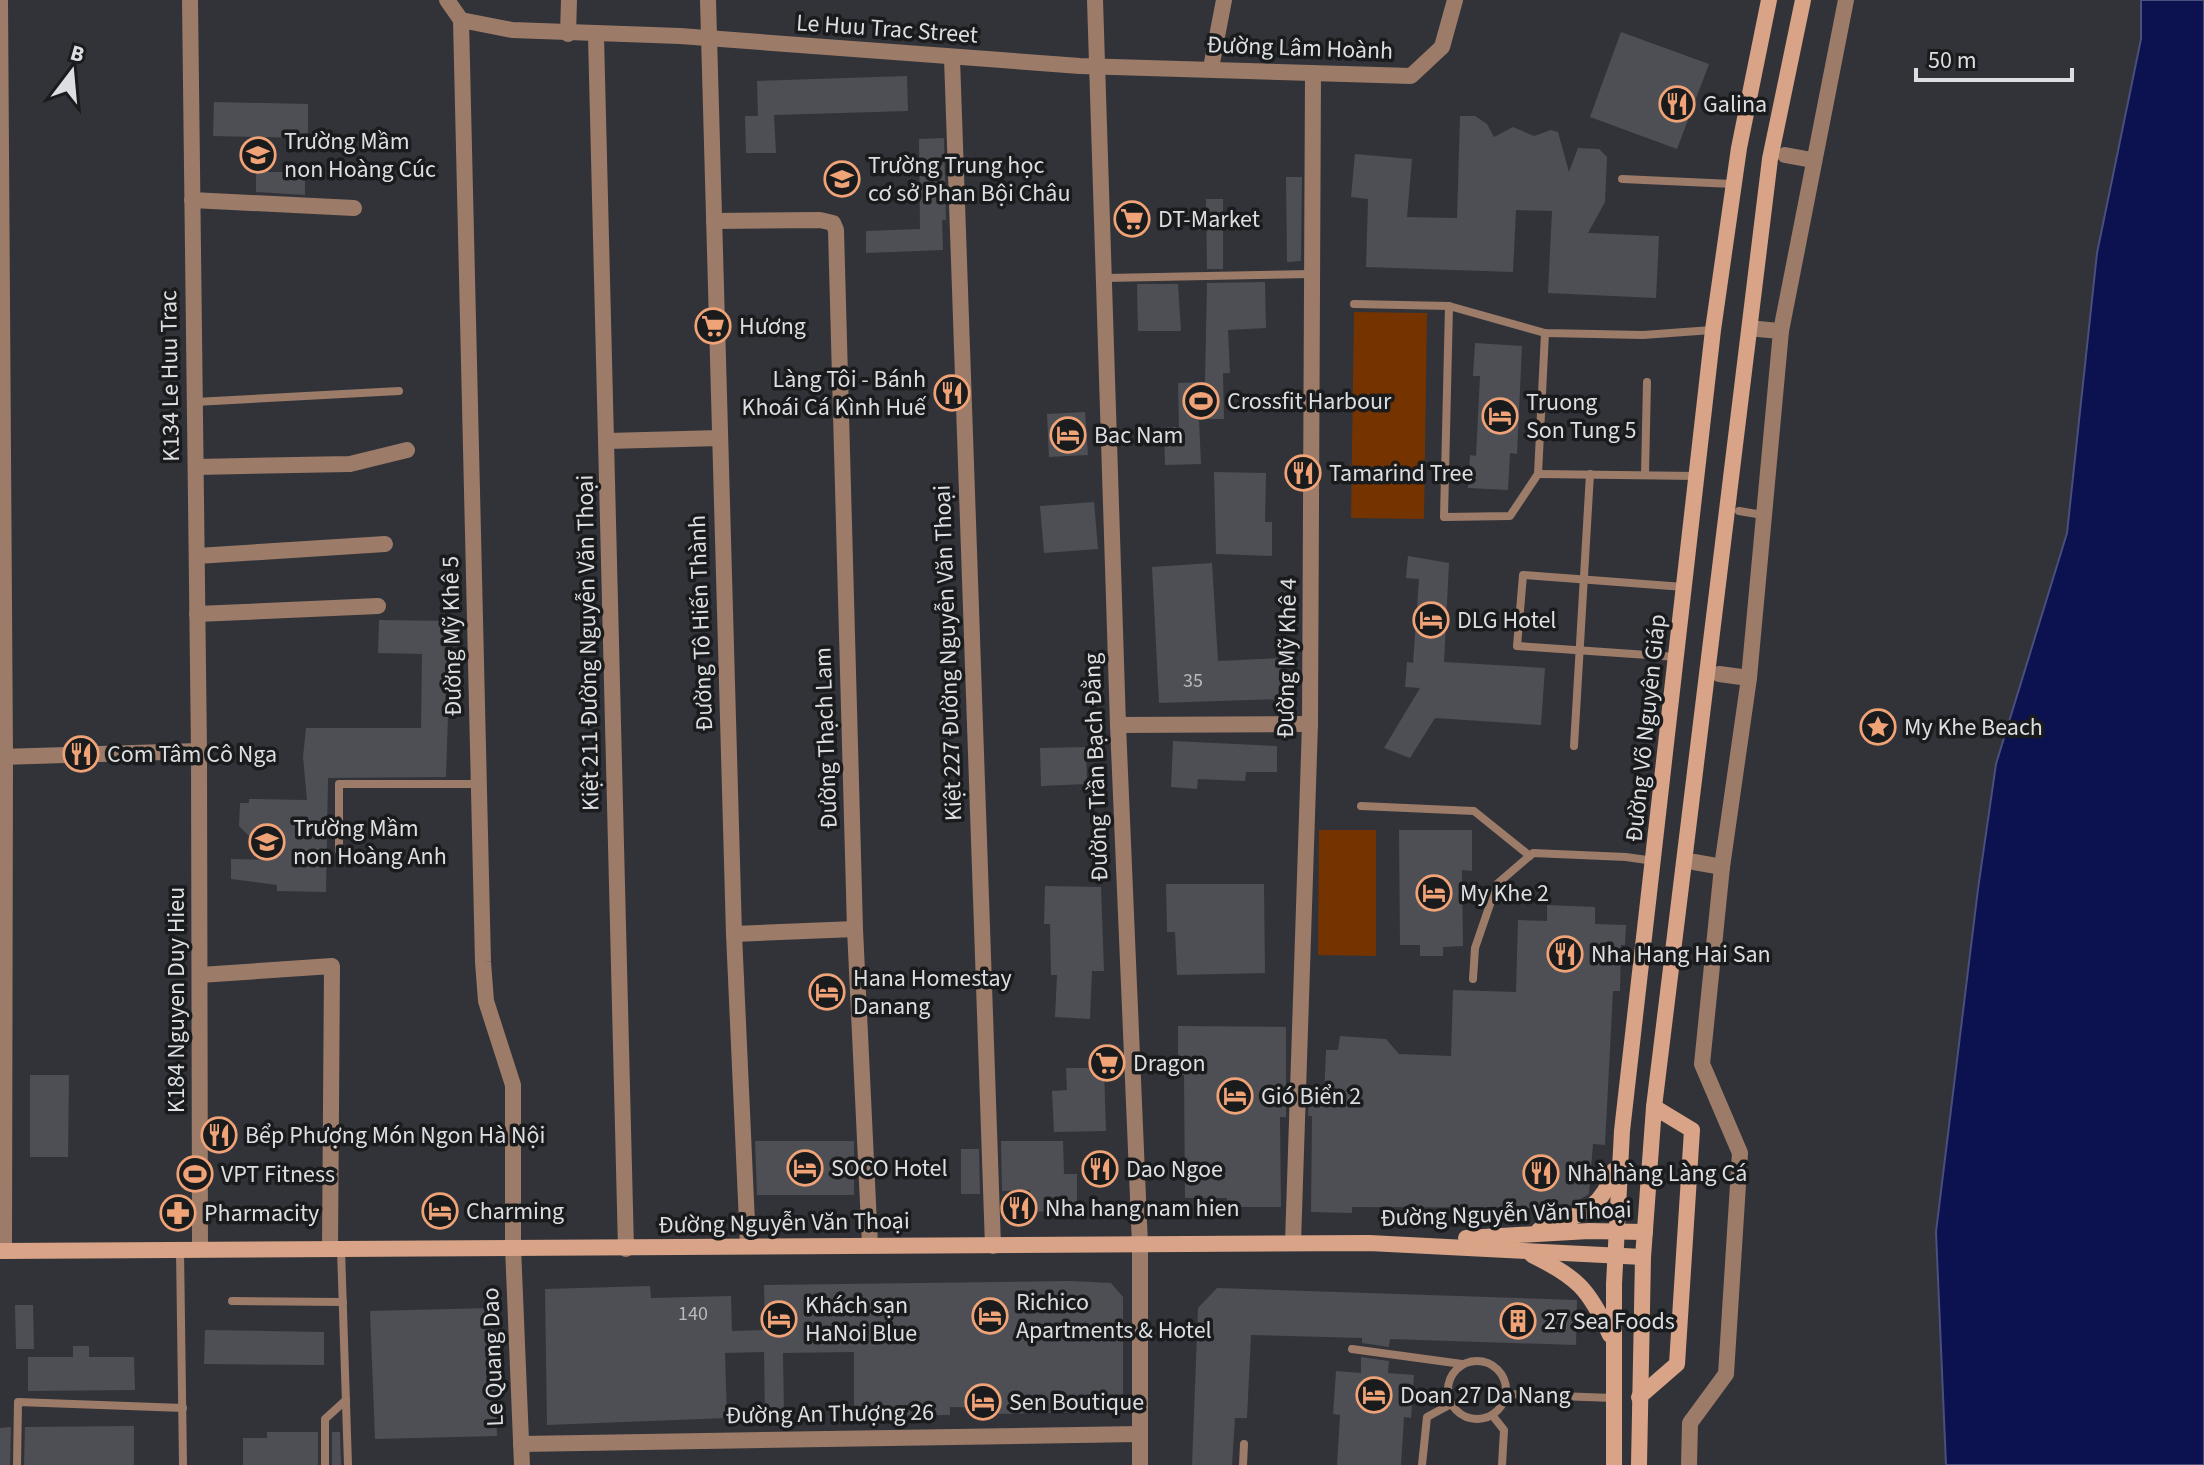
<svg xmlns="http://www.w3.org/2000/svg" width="2204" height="1465" viewBox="0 0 2204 1465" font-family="'Source Sans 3',sans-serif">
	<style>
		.green { fill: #753300 }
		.water { fill: #0b124f; stroke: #4a4f7b; stroke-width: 2 }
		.building { fill: #4d4f54 }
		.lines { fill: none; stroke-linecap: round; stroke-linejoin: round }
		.lane { stroke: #9c7b69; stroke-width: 8 }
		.street { stroke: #9c7b69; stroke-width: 16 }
		.secondary { stroke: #d8a386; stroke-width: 16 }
		.labels { text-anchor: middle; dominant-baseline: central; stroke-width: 7; stroke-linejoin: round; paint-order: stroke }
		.number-label { font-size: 20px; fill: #b8babe }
		.street-label { font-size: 24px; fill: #dcdee1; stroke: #1a1b1d }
		.poi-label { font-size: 24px; fill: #dcdee1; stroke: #1a1b1d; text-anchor: start }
	</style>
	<rect width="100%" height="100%" fill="#313338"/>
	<g class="green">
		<path d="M1354,312l73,1 -3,206 -73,-1z"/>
		<path d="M1319,830h57v126l-58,-1z"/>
	</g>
	<path class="water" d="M2141,0h63v1465h-258l-10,-233 42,-343 18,-125 71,-231 30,-280 44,-214z"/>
	<g class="building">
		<path d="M1621,32l88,32 -32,85 -87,-32z"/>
		<path d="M907,76l1,35 -134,4 2,38h-30l-1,-37h13l-1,-35z"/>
		<path d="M214,102l94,2v34l-95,-2z"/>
		<path d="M1460,116h15l12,8 7,13 19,-10 21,9 17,-6 7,2 11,40 9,-24 21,1 8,8 -2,45 -17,31 71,3 -3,62 -108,-5 4,-82 -36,-1 -3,62 -147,-5 2,-68 -17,-2 4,-43 57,5 -5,58 50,1z"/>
		<path d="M944,138l2,82h-4l1,30 -77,3v-22l54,-2 -1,-90z"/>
		<path d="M256,172h49v23l-49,-3z"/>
		<path d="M1286,177h16l-1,84 -14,1z"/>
		<path d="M1206,199h17v70h-16z"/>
		<path d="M1265,282l1,46 -38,2 2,43h-7l1,46h-25l2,45 -36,1 -1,-38h15l-1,-44 27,-1 2,-99z"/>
		<path d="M1137,284h41l3,47h-43z"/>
		<path d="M1475,343l47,3 -5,108 -7,-1 -2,37 -40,-2 2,-33 6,1 4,-80h-7z"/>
		<path d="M1085,412l3,43 -39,2 -2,-43z"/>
		<path d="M1214,472l52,1 -1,49h7v34l-56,-2z"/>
		<path d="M1094,502l4,47 -54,4 -4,-47z"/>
		<path d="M1408,556l41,7 -5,99 101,6 -4,57 -106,-7 -25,40 -26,-10 36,-60 -15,-1 2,-25 6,1 6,-84 -13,-1z"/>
		<path d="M1212,563l6,98 63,-3 1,41 -123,4 -7,-136z"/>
		<path d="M379,620l72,1 -5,156 -118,1 -2,114 -49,-1v-6l-46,-6v-20l42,1 -34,-34 1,-23h9v-4l58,1 -4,-43 3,-29h115l1,-74 -44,-1z"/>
		<path d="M1173,741l104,5v26h-31l-1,9 -47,-2 -1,10 -26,-2z"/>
		<path d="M1086,747l1,37 -46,2 -1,-38z"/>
		<path d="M1399,830h73v41l-10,-1 1,76 -20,1v9h-23v-11h-20z"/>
		<path d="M1166,884h98l1,89 -88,2 -2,-43h-8z"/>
		<path d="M1045,886l56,1 3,84h-12l-2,48 -35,-2 2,-42h-6l-1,-51h-6z"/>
		<path d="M1547,905l48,2v17l31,1 -1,20h-4l-1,46h-7l-8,154 -12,-1 -4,50 -23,14 -214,-1v6l-41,-1 1,-96h-4l1,-19 15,2 2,-49h12l2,-14 46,3 13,15 52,2 2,-66 63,2 2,-72 29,1z"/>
		<path d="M1178,1026l108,1v90h-6l1,90h-54v-9h-42l-1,-123h-6z"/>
		<path d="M1066,1068h38l2,63 -52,1 -2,-41 15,-1z"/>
		<path d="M30,1075h39l-1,82h-38z"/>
		<path d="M755,1141h99v54h-97z"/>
		<path d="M1001,1141h62l1,33h13v31h-25v6l-21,1 -1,-22 -28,1z"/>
		<path d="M961,1149h18l1,45h-19z"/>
		<path d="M1071,1281l40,2 12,14v114l-128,3v-6l-45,-1v8l-96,1v-64l-71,1 1,63 -19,1 -1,-65 -39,1 2,65 -180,7 -2,-136 105,-3 1,12 80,-2 1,35 33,-1 -1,-45z"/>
		<path d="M1217,1288l360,12 -1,45 -186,-6 -1,8 -27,-4v-5l-111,-3 -4,83h-12l-3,47h-40l6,-157z"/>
		<path d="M15,1305h18l1,44h-18z"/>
		<path d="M492,1308l5,128 -122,3 -5,-128z"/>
		<path d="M205,1330l119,2v33l-120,-1z"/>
		<path d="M73,1346h16v11h45l1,33 -107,1v-34h45z"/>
		<path d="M1361,1357l28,4 -1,12 26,2 -3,43 -7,-1 -3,48h-64l3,-50 -7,-1 3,-43 25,2z"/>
		<path d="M134,1426v39h-110l1,-38z"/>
		<path d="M11,1427l-1,38h-10v-37z"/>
		<path d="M267,1432h51v33h-75v-27h24z"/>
		<path d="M332,1432h8l1,33h-9z"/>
	</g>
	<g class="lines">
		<g class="lane">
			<path d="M1622,179l111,5"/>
			<path d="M1105,278l207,-4"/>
			<path d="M1354,304l95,2 96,27 98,2 69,-5"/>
			<path d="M1449,306l-5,211 66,-1 28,-42 7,-141"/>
			<path d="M195,402l204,-11"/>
			<path d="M1538,474l159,2"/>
			<path d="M1645,474l2,-92"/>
			<path d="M1739,511l24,4"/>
			<path d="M1677,657l-160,-11 6,-71 161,12"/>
			<path d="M1574,746l16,-272"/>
			<path d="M1361,806l113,5 56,45"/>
			<path d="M339,851v-67h139"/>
			<path d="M1473,979l2,-31 22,-64 36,-31 93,4 28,4"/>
			<path d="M341,1249l7,216"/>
			<path d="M180,1250l3,215"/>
			<path d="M232,1301l111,1"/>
			<path d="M1352,1349l110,15"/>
			<circle cx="1477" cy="1390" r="29"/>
			<path d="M1506,1394l107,4"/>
			<path d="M1492,1415l12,15 -2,35"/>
			<path d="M17,1465l1,-63 165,6"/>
			<path d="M325,1465v-46l21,-19"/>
			<path d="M1243,1465l1,-21"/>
			<path d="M1422,1465l5,-48 24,-13"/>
		</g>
		<g class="street">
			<path d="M0,0l5,757 -1,494"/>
			<path d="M190,0l9,751 1,498"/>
			<path d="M447,0l14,20 51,10 168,6 400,30 331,10 31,-29 13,-47"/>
			<path d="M708,0l26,934 14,311"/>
			<path d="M1095,0l23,725 22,520v220"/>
			<path d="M461,20l22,942 3,39 27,84v162l9,218"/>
			<path d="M568,34l1,-34"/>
			<path d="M596,36l30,1213"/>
			<path d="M952,58l41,1188"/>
			<path d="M1211,68l13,-68"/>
			<path d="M1785,155l27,5"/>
			<path d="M192,200l162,8"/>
			<path d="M714,221l106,-1 13,3 3,7 19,699 15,316"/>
			<path d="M1758,329l23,2"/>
			<path d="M607,441l113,-3"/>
			<path d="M196,467l154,-3 57,-14"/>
			<path d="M197,556l188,-12"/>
			<path d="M197,614l181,-8"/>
			<path d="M1719,674l30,4"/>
			<path d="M1118,725l192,-1"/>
			<path d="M0,757l199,-6"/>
			<path d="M1694,862l28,5"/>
			<path d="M734,934l121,-5"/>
			<path d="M200,975l132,-9 -2,283"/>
			<path d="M1293,1243l17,-519 3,-651"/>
			<path d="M521,1444l618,-10"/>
			<path d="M1689,1465l1,-42 36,-49 14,-221 -38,-89 20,-197 27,-189 32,-347 65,-331"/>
		</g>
		<g class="secondary">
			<path d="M1539,1230c36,-14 64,-19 74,-59"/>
			<path d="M1466,1238l123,-7 56,1"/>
			<path d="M0,1251l1369,-8 274,14"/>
			<path d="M1532,1255c45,22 57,34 78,80"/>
			<path d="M1639,1397l38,-33 15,-234 -38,-23"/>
			<path d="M1614,1465v-181l8,-153 91,-801 26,-182 30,-148"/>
			<path d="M1639,1465l4,-208 11,-150 116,-948 33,-159"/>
		</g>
	</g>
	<defs>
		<symbol id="restaurant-ring" viewBox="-11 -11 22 22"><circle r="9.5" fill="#1a1b1d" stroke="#efa377" stroke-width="1.5"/><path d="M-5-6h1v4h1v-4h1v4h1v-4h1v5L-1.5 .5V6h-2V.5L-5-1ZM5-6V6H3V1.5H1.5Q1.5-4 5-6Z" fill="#efa377"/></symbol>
		<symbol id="school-ring" viewBox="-11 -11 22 22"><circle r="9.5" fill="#1a1b1d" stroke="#efa377" stroke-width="1.5"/><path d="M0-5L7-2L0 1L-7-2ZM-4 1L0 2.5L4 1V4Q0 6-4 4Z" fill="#efa377"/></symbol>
		<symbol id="supermarket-ring" viewBox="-11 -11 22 22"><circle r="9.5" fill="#1a1b1d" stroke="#efa377" stroke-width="1.5"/><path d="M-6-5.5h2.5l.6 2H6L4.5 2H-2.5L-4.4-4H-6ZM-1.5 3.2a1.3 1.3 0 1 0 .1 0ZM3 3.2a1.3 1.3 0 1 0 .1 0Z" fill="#efa377"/></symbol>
		<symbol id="stadium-ring" viewBox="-11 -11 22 22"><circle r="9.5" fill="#1a1b1d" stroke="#efa377" stroke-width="1.5"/><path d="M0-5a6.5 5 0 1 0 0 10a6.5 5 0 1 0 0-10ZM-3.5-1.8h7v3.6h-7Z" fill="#efa377"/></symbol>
		<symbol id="hotel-ring" viewBox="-11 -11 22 22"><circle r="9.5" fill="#1a1b1d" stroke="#efa377" stroke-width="1.5"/><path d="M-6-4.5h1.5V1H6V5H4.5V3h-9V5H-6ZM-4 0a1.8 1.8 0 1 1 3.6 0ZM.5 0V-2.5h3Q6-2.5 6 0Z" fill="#efa377"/></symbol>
		<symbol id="sight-ring" viewBox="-11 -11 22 22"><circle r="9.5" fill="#1a1b1d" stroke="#efa377" stroke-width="1.5"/><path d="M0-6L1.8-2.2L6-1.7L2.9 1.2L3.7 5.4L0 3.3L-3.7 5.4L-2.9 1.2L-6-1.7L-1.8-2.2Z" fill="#efa377"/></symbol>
		<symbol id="pharmacy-ring" viewBox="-11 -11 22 22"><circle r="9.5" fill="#1a1b1d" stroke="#efa377" stroke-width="1.5"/><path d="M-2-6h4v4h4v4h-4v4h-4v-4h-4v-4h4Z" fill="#efa377"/></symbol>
		<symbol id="building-ring" viewBox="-11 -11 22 22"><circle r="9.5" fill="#1a1b1d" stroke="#efa377" stroke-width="1.5"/><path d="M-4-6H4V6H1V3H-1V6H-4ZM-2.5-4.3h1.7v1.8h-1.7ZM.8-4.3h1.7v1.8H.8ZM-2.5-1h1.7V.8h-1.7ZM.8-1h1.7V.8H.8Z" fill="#efa377"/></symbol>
	</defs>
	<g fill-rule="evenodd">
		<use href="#restaurant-ring" x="1657" y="84" width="40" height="40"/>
		<use href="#school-ring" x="238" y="135" width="40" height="40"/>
		<use href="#school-ring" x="822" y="159" width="40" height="40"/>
		<use href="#supermarket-ring" x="1112" y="199" width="40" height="40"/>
		<use href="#supermarket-ring" x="693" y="306" width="40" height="40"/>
		<use href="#restaurant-ring" x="932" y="373" width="40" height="40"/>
		<use href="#stadium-ring" x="1181" y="381" width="40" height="40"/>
		<use href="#hotel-ring" x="1480" y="396" width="40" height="40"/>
		<use href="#hotel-ring" x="1048" y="415" width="40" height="40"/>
		<use href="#restaurant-ring" x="1283" y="453" width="40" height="40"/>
		<use href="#hotel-ring" x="1411" y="600" width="40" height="40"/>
		<use href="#sight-ring" x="1858" y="707" width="40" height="40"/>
		<use href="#restaurant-ring" x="61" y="734" width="40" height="40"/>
		<use href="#school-ring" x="247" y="822" width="40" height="40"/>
		<use href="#hotel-ring" x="1414" y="873" width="40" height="40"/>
		<use href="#restaurant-ring" x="1545" y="934" width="40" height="40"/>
		<use href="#hotel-ring" x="807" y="972" width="40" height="40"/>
		<use href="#supermarket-ring" x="1087" y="1043" width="40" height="40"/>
		<use href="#hotel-ring" x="1215" y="1076" width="40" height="40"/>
		<use href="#restaurant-ring" x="199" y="1115" width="40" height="40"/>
		<use href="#hotel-ring" x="785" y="1148" width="40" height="40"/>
		<use href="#restaurant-ring" x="1080" y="1149" width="40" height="40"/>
		<use href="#restaurant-ring" x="1521" y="1153" width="40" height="40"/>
		<use href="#stadium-ring" x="175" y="1154" width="40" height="40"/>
		<use href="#restaurant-ring" x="999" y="1188" width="40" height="40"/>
		<use href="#hotel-ring" x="420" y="1191" width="40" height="40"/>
		<use href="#pharmacy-ring" x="158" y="1193" width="40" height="40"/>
		<use href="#hotel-ring" x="970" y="1296" width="40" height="40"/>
		<use href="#hotel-ring" x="759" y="1299" width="40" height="40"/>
		<use href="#building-ring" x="1498" y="1301" width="40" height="40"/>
		<use href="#hotel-ring" x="1354" y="1375" width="40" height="40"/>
		<use href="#hotel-ring" x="963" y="1382" width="40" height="40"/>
	</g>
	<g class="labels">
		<g class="number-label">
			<text x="1193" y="681">35</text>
			<text x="693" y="1314">140</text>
		</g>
		<g class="street-label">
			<text transform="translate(887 29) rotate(4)">Le Huu Trac Street</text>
			<text transform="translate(1300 48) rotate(2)">Đường Lâm Hoành</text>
			<text transform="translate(170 376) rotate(-91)">K134 Le Huu Trac</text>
			<text transform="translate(701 623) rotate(-92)">Đường Tô Hiến Thành</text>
			<text transform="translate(452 636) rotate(-91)">Đường Mỹ Khê 5</text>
			<text transform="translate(588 643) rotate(-91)">Kiệt 211 Đường Nguyễn Văn Thoại</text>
			<text transform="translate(948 653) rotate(-92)">Kiệt 227 Đường Nguyễn Văn Thoại</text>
			<text transform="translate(1287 658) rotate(-89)">Đường Mỹ Khê 4</text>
			<text transform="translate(1646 728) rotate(-84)">Đường Võ Nguyên Giáp</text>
			<text transform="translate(826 738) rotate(-92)">Đường Thạch Lam</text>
			<text transform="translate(1096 767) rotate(-92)">Đường Trần Bạch Đằng</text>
			<text transform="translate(176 1000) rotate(-90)">K184 Nguyen Duy Hieu</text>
			<text transform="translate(1506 1214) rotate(-2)">Đường Nguyễn Văn Thoại</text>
			<text transform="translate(784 1223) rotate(-1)">Đường Nguyễn Văn Thoại</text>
			<text transform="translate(493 1357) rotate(-92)">Le Quang Dao</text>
			<text transform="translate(830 1414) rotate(-1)">Đường An Thượng 26</text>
		</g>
		<g class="poi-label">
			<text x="1703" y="104">Galina</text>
			<text x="284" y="141">Trường Mầm<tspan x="284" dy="28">non Hoàng Cúc</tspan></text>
			<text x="868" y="165">Trường Trung học<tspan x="868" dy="28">cơ sở Phan Bội Châu</tspan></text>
			<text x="1158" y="219">DT-Market</text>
			<text x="739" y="326">Hương</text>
			<text x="926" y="379" text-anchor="end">Làng Tôi - Bánh<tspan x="926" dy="28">Khoái Cá Kình Huế</tspan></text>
			<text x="1227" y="401">Crossfit Harbour</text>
			<text x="1526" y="402">Truong<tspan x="1526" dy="28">Son Tung 5</tspan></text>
			<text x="1094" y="435">Bac Nam</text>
			<text x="1329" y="473">Tamarind Tree</text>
			<text x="1457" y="620">DLG Hotel</text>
			<text x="1904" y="727">My Khe Beach</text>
			<text x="107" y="754">Com Tâm Cô Nga</text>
			<text x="293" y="828">Trường Mầm<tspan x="293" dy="28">non Hoàng Anh</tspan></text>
			<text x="1460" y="893">My Khe 2</text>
			<text x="1591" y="954">Nha Hang Hai San</text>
			<text x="853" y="978">Hana Homestay<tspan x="853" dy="28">Danang</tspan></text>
			<text x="1133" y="1063">Dragon</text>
			<text x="1261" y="1096">Gió Biển 2</text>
			<text x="245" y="1135">Bểp Phượng Món Ngon Hà Nội</text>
			<text x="831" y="1168">SOCO Hotel</text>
			<text x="1126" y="1169">Dao Ngoe</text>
			<text x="1567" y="1173">Nhà hàng Làng Cá</text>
			<text x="221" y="1174">VPT Fitness</text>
			<text x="1045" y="1208">Nha hang nam hien</text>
			<text x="466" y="1211">Charming</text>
			<text x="204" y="1213">Pharmacity</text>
			<text x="1016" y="1302">Richico<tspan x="1016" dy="28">Apartments &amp; Hotel</tspan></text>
			<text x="805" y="1305">Khách sạn<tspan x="805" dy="28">HaNoi Blue</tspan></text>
			<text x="1544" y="1321">27 Sea Foods</text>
			<text x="1400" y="1395">Doan 27 Da Nang</text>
			<text x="1009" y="1402">Sen Boutique</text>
		</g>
	</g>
	<g transform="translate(72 72) rotate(16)" stroke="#1a1b1d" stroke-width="6" paint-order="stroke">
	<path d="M0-6L14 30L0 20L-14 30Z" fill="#dcdee1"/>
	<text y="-12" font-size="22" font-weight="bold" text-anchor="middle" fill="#dcdee1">B</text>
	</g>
	<path d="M1916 68v12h156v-12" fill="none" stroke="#dcdee1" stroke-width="4"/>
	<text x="1928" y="68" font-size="24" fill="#dcdee1" stroke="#1a1b1d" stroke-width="6" paint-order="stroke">50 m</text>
</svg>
